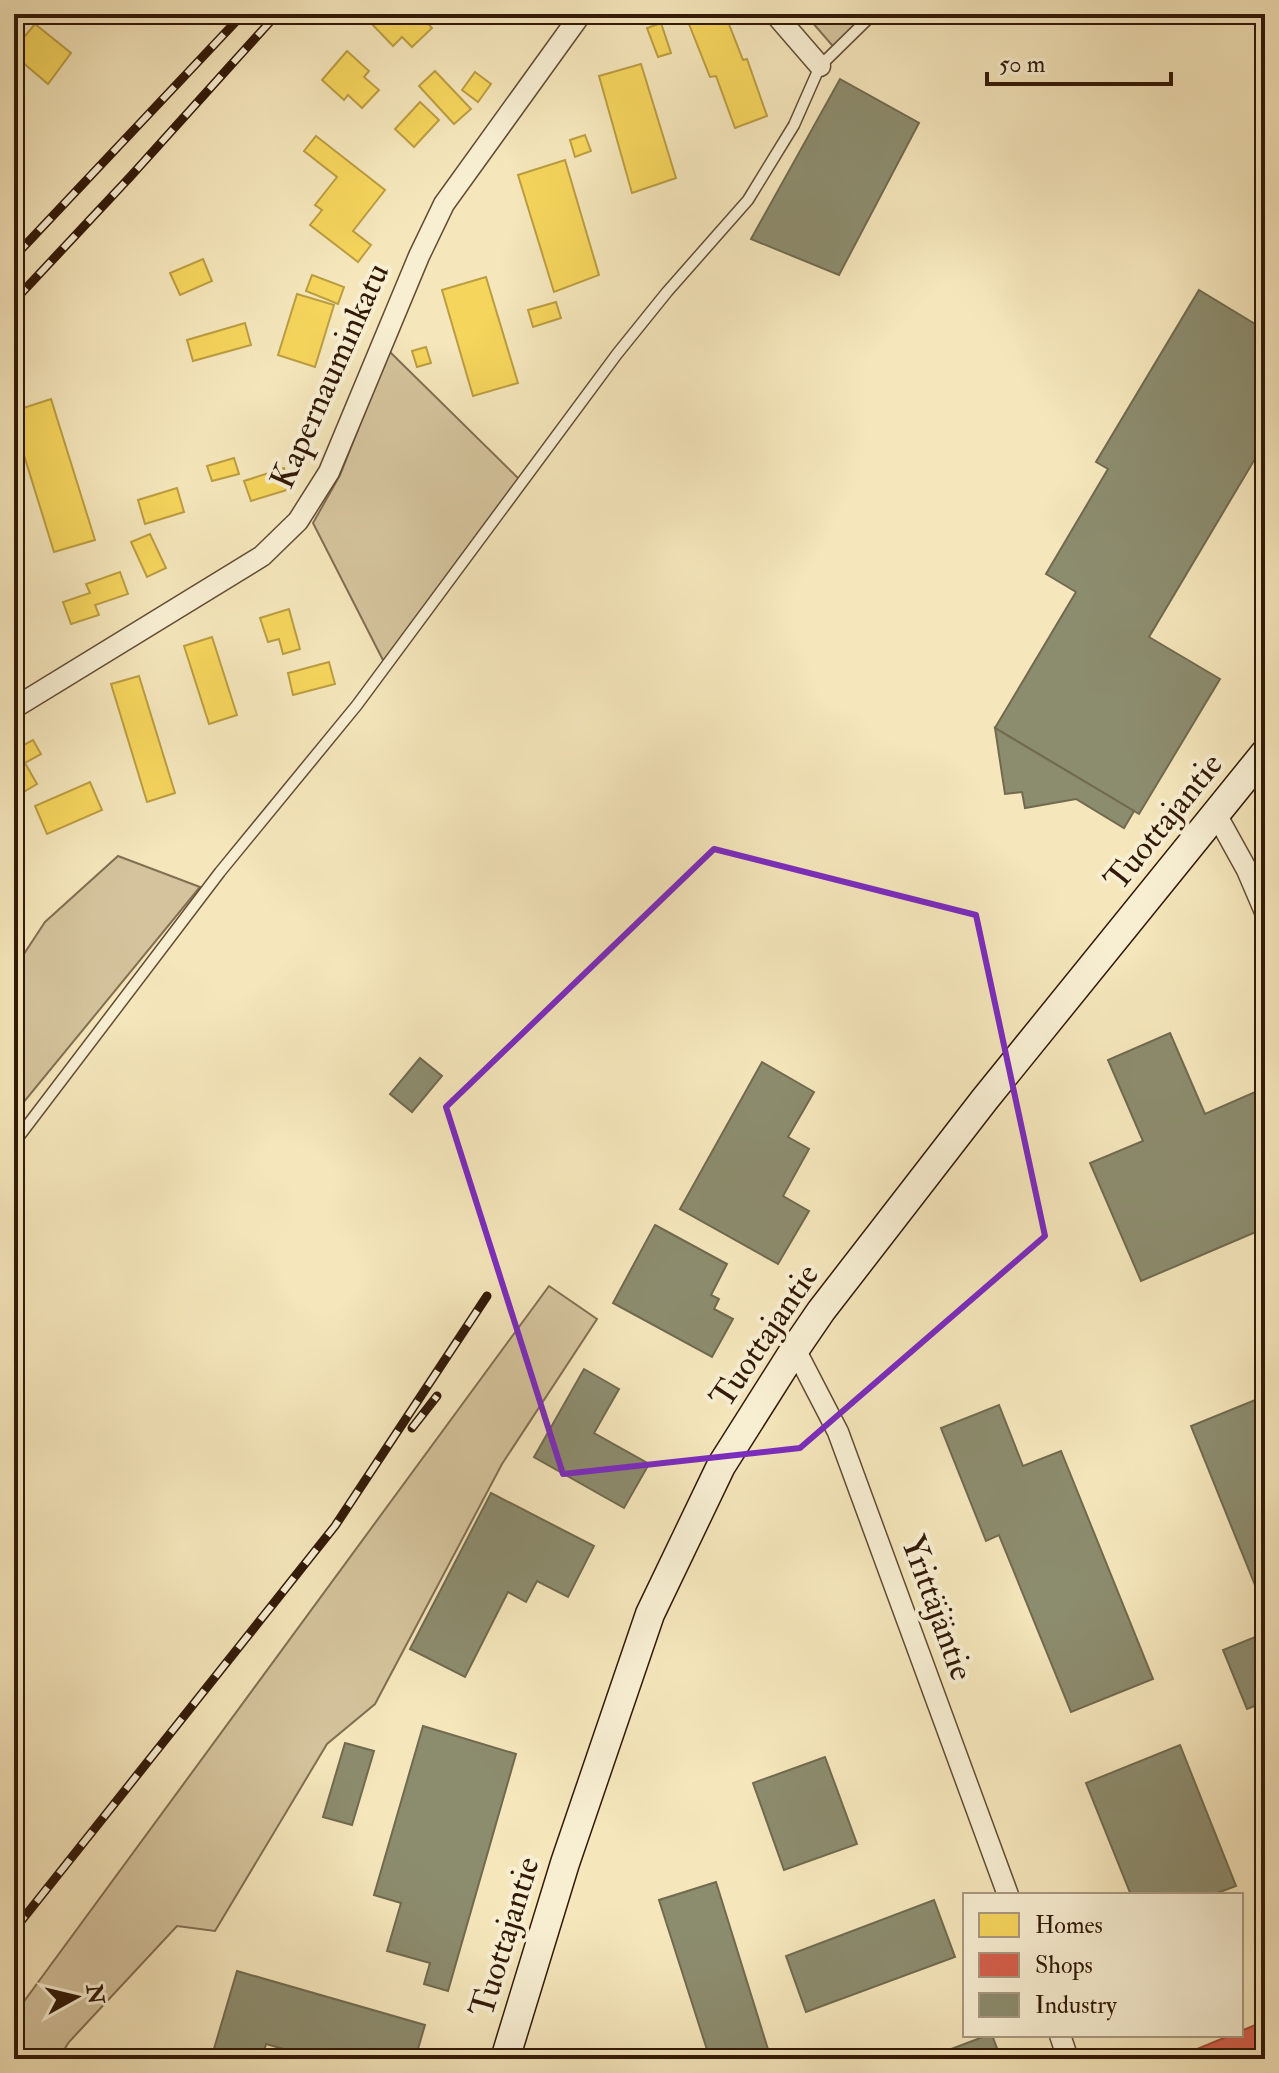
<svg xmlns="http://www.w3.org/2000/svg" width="1279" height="2073" viewBox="0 0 1279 2073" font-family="'IM FELL Double Pica',serif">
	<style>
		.green { fill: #d4c39c; stroke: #836e52; stroke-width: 2 }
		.homes { fill: #f6d55c; stroke: #bb9d42; stroke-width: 2 }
		.shops { fill: #d6604d; stroke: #a54b38; stroke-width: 2 }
		.industry { fill: #8c8c6e; stroke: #716a4f; stroke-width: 2 }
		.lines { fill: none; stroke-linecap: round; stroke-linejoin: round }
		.lane-casing { stroke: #634c34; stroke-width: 13 }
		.street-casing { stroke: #634c34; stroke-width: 23 }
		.secondary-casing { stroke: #321907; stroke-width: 31 }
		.lane { stroke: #f8efd3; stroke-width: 10 }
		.street { stroke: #f8efd3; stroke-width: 20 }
		.secondary { stroke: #f8efd3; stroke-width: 28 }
		.rail-casing { stroke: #321907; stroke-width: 9 }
		.rail { stroke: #f8efd3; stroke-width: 6; stroke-dasharray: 18; stroke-linecap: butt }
		.marked { fill: none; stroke: #7b2cbf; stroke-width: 6; stroke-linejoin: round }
		.labels { text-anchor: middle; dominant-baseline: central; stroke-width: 8; stroke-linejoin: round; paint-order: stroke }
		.street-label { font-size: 34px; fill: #321907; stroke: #f8efd3 }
	</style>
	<rect width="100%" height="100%" fill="#f5e6bb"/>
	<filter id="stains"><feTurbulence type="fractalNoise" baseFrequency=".0025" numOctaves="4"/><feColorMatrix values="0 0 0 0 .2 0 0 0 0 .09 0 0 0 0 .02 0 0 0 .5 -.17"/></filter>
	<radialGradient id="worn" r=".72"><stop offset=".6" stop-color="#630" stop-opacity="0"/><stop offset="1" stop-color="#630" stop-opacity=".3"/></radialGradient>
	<g class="green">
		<path d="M805,14h60l-28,37z"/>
		<path d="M389,351l132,130 -136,183 -72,-141 27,-48z"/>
		<path d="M118,856l82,31 -186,227v-145l31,-47z"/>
		<path d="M549,1286l48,33 -95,145 -127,240 -48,40 -112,187 -38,-5 -108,116 -11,17h-44v-44z"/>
	</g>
	<g class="homes">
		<path d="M76,14h21l-4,9z"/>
		<path d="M376,14h43l13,14 -20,19 -10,-10 -9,9 -24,-25z"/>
		<path d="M685,14h40l18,46 4,-1 20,57 -32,12 -19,-52 -6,1z"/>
		<path d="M661,23l10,30 -13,4 -11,-29z"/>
		<path d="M35,24l36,29 -23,31 -34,-29v-6z"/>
		<path d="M347,51l22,20 -5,6 15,13 -17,18 -14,-13 -4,5 -22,-20z"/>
		<path d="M641,64l35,114 -44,15 -33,-117z"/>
		<path d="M435,71l36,38 -17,15 -35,-38z"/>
		<path d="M475,72l16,12 -13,18 -16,-12z"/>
		<path d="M420,102l19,18 -25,27 -19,-18z"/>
		<path d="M585,135l6,16 -16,6 -5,-17z"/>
		<path d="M316,136l69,54 -32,41 18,14 -13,17 -48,-37 12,-15 -7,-5 22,-28 -33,-26z"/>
		<path d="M565,160l34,115 -45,17 -36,-117z"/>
		<path d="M203,259l9,22 -32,14 -10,-22z"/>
		<path d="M312,275l32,12 -6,17 -32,-13z"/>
		<path d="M486,277l32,106 -45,13 -31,-106z"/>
		<path d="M297,294l37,11 -19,62 -37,-12z"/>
		<path d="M556,302l5,16 -28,9 -5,-17z"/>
		<path d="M245,323l6,22 -58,16 -6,-21z"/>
		<path d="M426,347l5,16 -14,4 -5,-16z"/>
		<path d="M51,399l44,141 -41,12 -40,-129v-12z"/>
		<path d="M234,458l5,16 -27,7 -5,-15z"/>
		<path d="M284,468l6,21 -39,12 -7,-20z"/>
		<path d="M177,488l7,24 -39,12 -7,-24z"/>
		<path d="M150,534l16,34 -19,9 -16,-35z"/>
		<path d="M120,572l8,22 -33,11 4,10 -28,9 -8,-22 27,-9 -4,-9z"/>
		<path d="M289,609l11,40 -17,5 -4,-15 -11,3 -8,-24z"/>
		<path d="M212,637l25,78 -28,9 -25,-78z"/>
		<path d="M329,662l6,22 -42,11 -5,-22z"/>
		<path d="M139,676l36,117 -28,9 -36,-118z"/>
		<path d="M33,740l8,14 -16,9 12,21 -20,12 -3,-5v-41z"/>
		<path d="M90,782l12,28 -55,24 -12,-28z"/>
	</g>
	<path class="shops" d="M1265,2021v38h-92l58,-24h10v-4z"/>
	<g class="industry">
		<path d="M840,79l79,44 -80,152 -88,-36z"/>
		<path d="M1199,290l66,40v112l-116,195 71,42 -81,135 -144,-86 81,-136 -30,-18 62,-105 -12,-7z"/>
		<path d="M995,728l139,83 -10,17 -48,-29 -51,9 -3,-16 -17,2z"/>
		<path d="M1170,1033l35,81 50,-22 10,23v113l-124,53 -51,-118 53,-22 -35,-81z"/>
		<path d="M420,1058l22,18 -30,36 -22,-18z"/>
		<path d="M762,1062l52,30 -26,45 21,12 -26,47 26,15 -31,53 -98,-55z"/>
		<path d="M655,1225l72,39 -16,31 8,4 -5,10 19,10 -21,38 -99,-54z"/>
		<path d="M584,1369l35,20 -25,44 55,31 -25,44 -90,-51z"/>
		<path d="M1265,1396v214l-74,-184z"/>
		<path d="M999,1405l24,61 38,-15 92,228 -82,33 -72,-177 -13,6 -45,-113z"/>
		<path d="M491,1493l103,53 -26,51 -31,-16 -11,21 -18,-10 -43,85 -55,-28z"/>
		<path d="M1265,1633v69l-18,7 -24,-59z"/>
		<path d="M423,1726l93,28 -68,237 -24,-7 6,-21 -43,-12 14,-48 -27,-8z"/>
		<path d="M345,1743l29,8 -22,74 -29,-8z"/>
		<path d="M1180,1745l56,141 -24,9h-81l-45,-112z"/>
		<path d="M825,1757l32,87 -73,26 -31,-87z"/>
		<path d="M716,1882l55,177h-61l-51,-159z"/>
		<path d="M934,1900l21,57 -149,55 -20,-56z"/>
		<path d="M237,1971l188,54 -10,34h-96l-53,-15 -4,15h-51z"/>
		<path d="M988,2035h4l9,24h-76z"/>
	</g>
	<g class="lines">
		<defs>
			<path id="lane" d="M14,1143l206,-271 137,-167 260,-351 50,-62 81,-92 46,-75 26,-59 53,-52"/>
			<g id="street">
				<path d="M775,14l45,52"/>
				<path d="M14,708l248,-152 36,-35 31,-49 90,-216 25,-52 137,-190"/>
				<path d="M1216,814l31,56 18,42"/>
				<path d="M795,1349l43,83 170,463"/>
				<path d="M1060,2035l8,24"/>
			</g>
			<path id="secondary" d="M505,2059l60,-196 85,-249 71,-148 74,-117 26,-38 164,-212 280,-346"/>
		</defs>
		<use href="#lane" class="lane-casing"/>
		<use href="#street" class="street-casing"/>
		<use href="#secondary" class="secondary-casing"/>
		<use href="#lane" class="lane"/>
		<use href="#street" class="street"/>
		<use href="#secondary" class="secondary"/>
		<defs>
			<g id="rail">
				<path d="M14,257l229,-243"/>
				<path d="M14,301l116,-124 147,-163"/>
				<path d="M412,1428l25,-32"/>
				<path d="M14,1930l321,-404 152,-230"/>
			</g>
		</defs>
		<use href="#rail" class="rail-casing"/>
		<use href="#rail" class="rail"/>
	</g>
	<path class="marked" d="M714,849l262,66 69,321 -245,212 -237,26 -117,-367z"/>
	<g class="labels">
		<g class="street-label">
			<text transform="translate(330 376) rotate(-66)">Kapernauminkatu</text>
			<text transform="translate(1164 822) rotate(-51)">Tuottajantie</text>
			<text transform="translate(765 1336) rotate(-56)">Tuottajantie</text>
			<text transform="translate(937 1608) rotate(70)">Yrittäjäntie</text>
			<text transform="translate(505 1937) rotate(-73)">Tuottajantie</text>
		</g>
	</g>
	<rect width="1279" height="2073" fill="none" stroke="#f5e6bb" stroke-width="48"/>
	<rect x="16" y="16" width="1247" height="2041" fill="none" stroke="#321907" stroke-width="4"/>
	<rect x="24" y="24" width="1231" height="2025" fill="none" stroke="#321907" stroke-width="2"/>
	<rect x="963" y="1893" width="280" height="144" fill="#f8efd3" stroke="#a99981" stroke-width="2"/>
	<rect x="979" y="1913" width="40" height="24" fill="#f6d55c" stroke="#a99981" stroke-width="2"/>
	<text x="1035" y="1933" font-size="24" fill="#321907">Homes</text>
	<rect x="979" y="1953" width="40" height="24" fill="#d6604d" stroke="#a99981" stroke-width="2"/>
	<text x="1035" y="1973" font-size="24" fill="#321907">Shops</text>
	<rect x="979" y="1993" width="40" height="24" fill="#8c8c6e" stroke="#a99981" stroke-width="2"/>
	<text x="1035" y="2013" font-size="24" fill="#321907">Industry</text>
	<g transform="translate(76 1997) rotate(82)" stroke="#f8efd3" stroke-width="6" paint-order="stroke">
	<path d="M0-6L14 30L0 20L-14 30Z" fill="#321907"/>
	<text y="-12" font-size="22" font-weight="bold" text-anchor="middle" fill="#321907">N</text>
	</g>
	<path d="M987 72v12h184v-12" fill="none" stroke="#321907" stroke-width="4"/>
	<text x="999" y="72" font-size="24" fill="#321907" stroke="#f8efd3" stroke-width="6" paint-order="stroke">50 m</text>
	<rect width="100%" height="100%" filter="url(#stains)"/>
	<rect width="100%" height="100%" fill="url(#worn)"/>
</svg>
